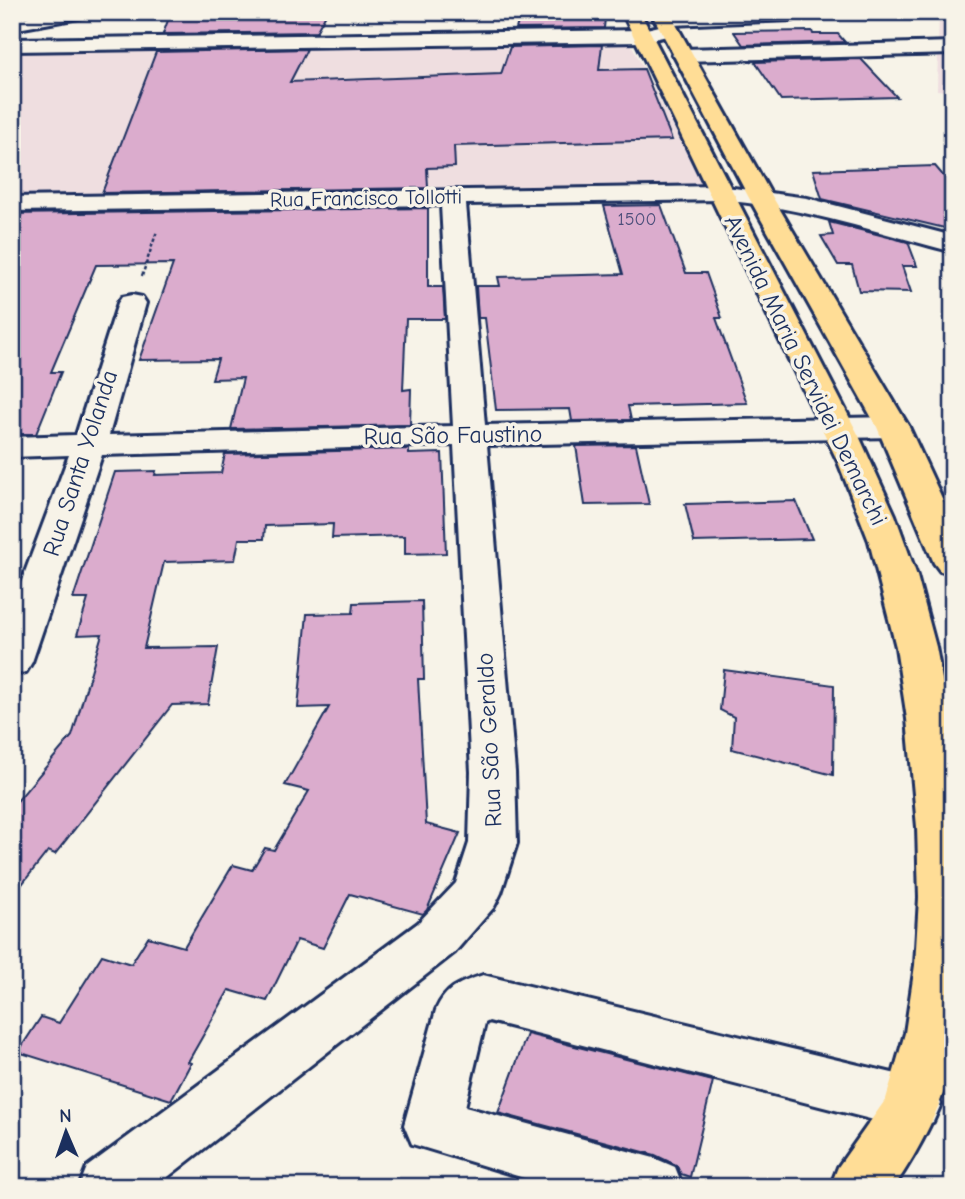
<svg xmlns="http://www.w3.org/2000/svg" width="965" height="1199" viewBox="0 0 965 1199" font-family="'Comic Neue',sans-serif">
	<style>
		.built { fill: #efdee0 }
		.building { fill: #dbaccd; stroke: #1b2f5e; stroke-width: 2 }
		.lines { fill: none; stroke-linecap: round; stroke-linejoin: round }
		.minor-casing { stroke: #1b2f5e; stroke-width: 6 }
		.major-casing { stroke: #1b2f5e; stroke-width: 6 }
		.path { stroke: #1b2f5e; stroke-width: 2.5; stroke-dasharray: 3.5 2.5; stroke-linecap: butt }
		.minor { fill: #f7f3e8; fill-rule: evenodd }
		.major { fill: #ffdd96; fill-rule: evenodd }
		.labels { text-anchor: middle; dominant-baseline: central; stroke-width: 7; stroke-linejoin: round; paint-order: stroke }
		.far-number-label { font-size: 18px; fill: #4b4e7a }
		.far-street-label { font-size: 21px; fill: #1b2f5e; stroke: #f7f3e8 }
		.street-label { font-size: 24px; fill: #1b2f5e; stroke: #f7f3e8 }
	</style>
	<rect width="100%" height="100%" fill="#f7f3e8"/>
	<filter id="ink" filterUnits="userSpaceOnUse"><feTurbulence type="fractalNoise" baseFrequency=".0143" numOctaves="2"/><feDisplacementMap in="SourceGraphic" scale="14" xChannelSelector="R" yChannelSelector="G"/><feConvolveMatrix kernelMatrix="1 2 1 2 8 2 1 2 1" color-interpolation-filters="sRGB"/></filter>
	<g filter="url(#ink)">
		<g class="built">
			<path d="M939,12h14v80l-16,-2z"/>
			<path d="M629,40l76,148 -693,8v-145z"/>
		</g>
		<g class="building">
			<path d="M171,12h156l-11,20 -153,2z"/>
			<path d="M520,15l85,3 -1,10 -88,1z"/>
			<path d="M812,31l1,3h25l7,8 -102,3 -9,-13z"/>
			<path d="M602,45l-3,25 45,-1 28,71 -218,6 1,21 -28,1 1,20 -326,5 54,-141 151,-3 -17,33 211,-8 9,-27z"/>
			<path d="M861,59l36,38 -116,3 -26,-38z"/>
			<path d="M935,166l18,21v43l-131,-31 -9,-29z"/>
			<path d="M661,205l25,68h20l16,45h-6l31,85 -119,3 3,14 -59,1 -2,-12 -74,1 -11,-92h-7l-2,-32h24l-2,-9 125,-3 -19,-68z"/>
			<path d="M428,208v79h15l2,32h-39l-3,71 8,-1 -1,36 -179,4 12,-51 -31,1 6,-20 -79,1 34,-96 -77,1 -45,107h10l-25,62h-24v-220z"/>
			<path d="M829,222l79,20 9,24h-15l9,26 -52,-1 -7,-26h-14l-17,-29 12,-1z"/>
			<path d="M636,445l13,59 -64,1 -9,-59z"/>
			<path d="M409,449v5l33,-1 4,100 -41,1v-18l-73,2 1,-14 -68,2 -1,13h-25l-4,21 -71,2 -20,86 74,-1 -10,57 -36,1 -117,149 -7,-3 -36,46v-90l60,-71 30,-102 -25,1 11,-36h-15l42,-127 41,-1 -1,4 66,-2 4,-19z"/>
			<path d="M796,501l16,38 -118,3 -9,-38z"/>
			<path d="M422,601l2,78h-6l8,145 34,9 -33,77 -4,4 -73,-20 -27,54 -26,-8 -30,61 -38,-11 -41,72 3,1 -20,37 -153,-48 23,-35 18,6 43,-68 29,9 17,-27 36,10 49,-82 19,5 13,-22 9,2 35,-59 -24,-6 44,-78 -31,1 9,-94 46,-1 1,-10z"/>
			<path d="M724,670l110,15 -1,90 -101,-26 2,-32 -14,-7z"/>
			<path d="M527,1034l186,47 -23,96 -9,-3 -5,-9 -21,-10 -157,-42z"/>
		</g>
		<g class="lines">
			<defs>
				<g id="minor">
					<path d="M52,12h41l-9,5 -72,13v-11z"/>
					<path d="M723,12h77l2,3 -9,5 -122,5 6,5 -2,4 -33,8 -630,9v-12l630,-9 22,-5 -10,-5 9,-5z"/>
					<path d="M953,42v12l-271,7 -10,-6 10,-6z"/>
					<path d="M719,186l88,12 146,38v16c-78,-20 -153,-46 -234,-52l-253,4 19,221 408,-8 11,3 5,7 -5,7 -11,3 -406,8 28,327 2,71 -16,50 -7,14 -40,46 -299,234h-76l8,-20 331,-244 38,-40 13,-40 2,-71 -17,-327 -352,10 -70,207 -6,10 -14,3v-68l57,-152 -57,2v-20l64,-2 42,-132 4,-6 10,-2 10,2 4,6 -37,132 344,-9 -12,-221 -429,6v-14z"/>
					<path d="M483,975l430,103 20,8 8,18 -8,18 -20,8 -424,-109 -4,2 -20,84 189,51 21,9 8,20h-129l-142,-43 -8,-19 32,-115c10,-23 24,-27 47,-35z"/>
				</g>
				<g id="major">
					<path d="M622,12h18l219,424 36,79 22,61 19,71 17,91v321c-11,48 -32,88 -59,128h-64l8,-20 48,-68 19,-66 10,-68 4,-67 -2,-71 -10,-108 -11,-72 -27,-106 -31,-79z"/>
					<path d="M651,12h18l103,184 137,231 44,95v52l-13,-3 -6,-8 -57,-136 -129,-231z"/>
				</g>
			</defs>
			<use href="#minor" class="minor-casing"/>
			<use href="#major" class="major-casing"/>
			<path class="path" d="M142,276l15,-45"/>
			<use href="#minor" class="minor"/>
			<use href="#major" class="major"/>
		</g>
	</g>
	<g class="labels">
		<g class="far-number-label">
			<text x="637" y="219">1500</text>
		</g>
		<g class="far-street-label">
			<text transform="translate(366 198) rotate(-1)">Rua Francisco Tollotti</text>
		</g>
		<g class="street-label">
			<text transform="translate(806 370) rotate(64)">Avenida Maria Servidei Demarchi</text>
			<text transform="translate(453 435) rotate(-1)">Rua São Faustino</text>
			<text transform="translate(80 463) rotate(-72)">Rua Santa Yolanda</text>
			<text transform="translate(489 740) rotate(-93)">Rua São Geraldo</text>
		</g>
	</g>
	<rect width="965" height="1199" fill="none" stroke="#f7f3e8" stroke-width="42"/>
	<rect x="21" y="21" width="923" height="1157" fill="none" stroke="#1b2f5e" stroke-width="2.5" filter="url(#ink)"/>
	<g transform="translate(66 1132) rotate(358)" stroke="#f7f3e8" stroke-width="5" paint-order="stroke">
	<path d="M0-5L12 26L0 18L-12 26Z" fill="#1b2f5e"/>
	<text y="-10" font-size="19" font-weight="bold" text-anchor="middle" fill="#1b2f5e">N</text>
	</g>
</svg>
